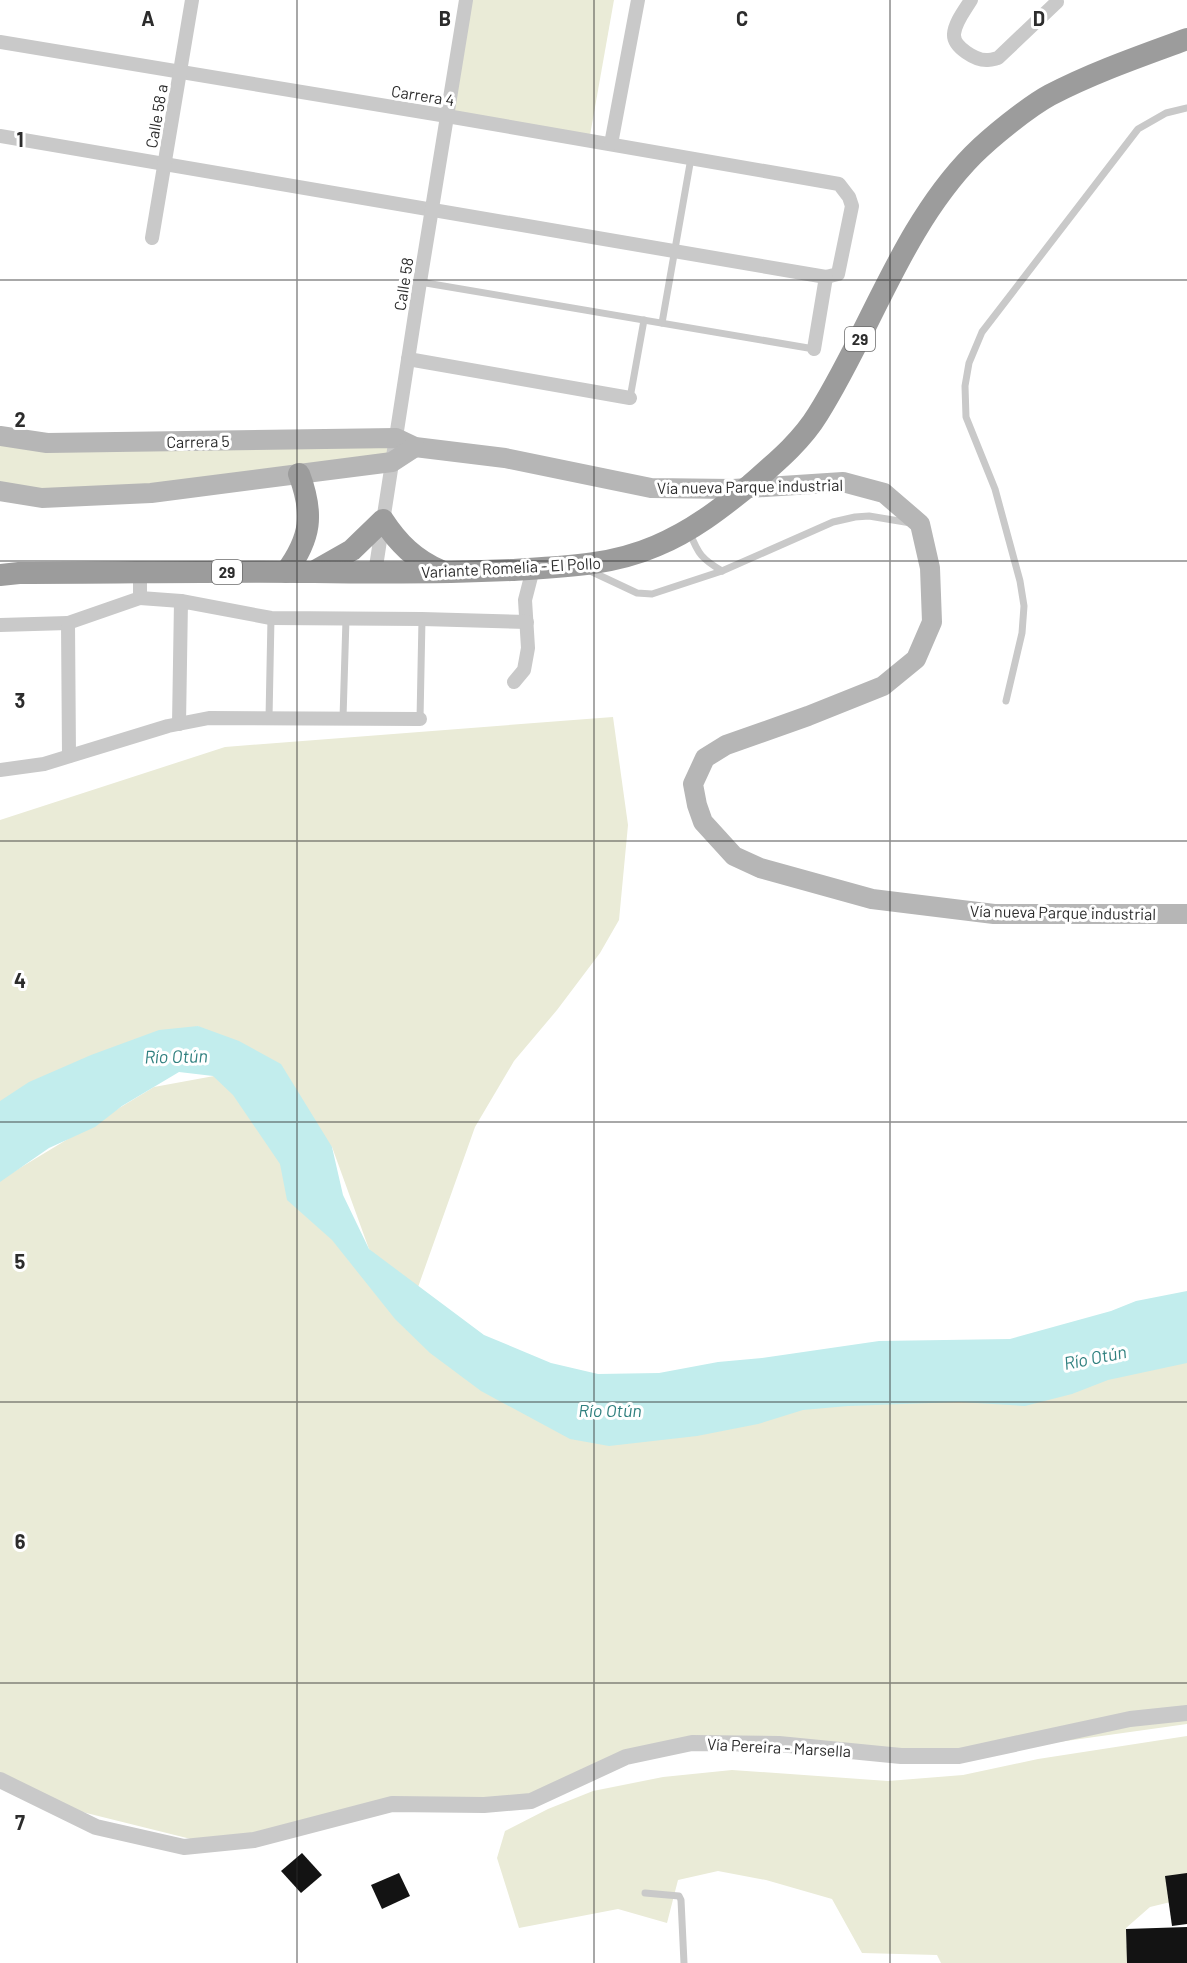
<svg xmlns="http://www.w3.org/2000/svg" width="1187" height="1963" viewBox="0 0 1187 1963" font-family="Barlow,sans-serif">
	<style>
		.green { fill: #eaebd7 }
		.water { fill: #c2eded }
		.building { fill: #131313 }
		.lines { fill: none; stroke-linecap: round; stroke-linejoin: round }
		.service { stroke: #c9c9c9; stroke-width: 7 }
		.minor { stroke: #c9c9c9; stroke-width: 14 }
		.tertiary { stroke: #c9c9c9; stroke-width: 16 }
		.secondary { stroke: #b6b6b6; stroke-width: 20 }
		.trunk { stroke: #9c9c9c; stroke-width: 22 }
		.grid { fill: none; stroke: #2c2c2c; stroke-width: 1.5; stroke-opacity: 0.55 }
		.labels { text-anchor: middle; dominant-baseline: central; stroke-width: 6; stroke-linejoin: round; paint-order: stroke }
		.shield { fill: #fff; stroke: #6b6b6b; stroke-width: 1.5 }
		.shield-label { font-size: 15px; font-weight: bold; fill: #2c2c2c }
		.street-label { font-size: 16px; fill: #2c2c2c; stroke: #fff }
		.water-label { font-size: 18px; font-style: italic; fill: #30807f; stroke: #fff }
		.grid-label { font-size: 20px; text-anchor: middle; font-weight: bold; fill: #2c2c2c; stroke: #fff; stroke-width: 6; stroke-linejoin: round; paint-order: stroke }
	</style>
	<rect width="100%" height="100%" fill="#fff"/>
	<g class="green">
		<path d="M466,0h148l-25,141 -142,-25z"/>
		<path d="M0,436l396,2 -4,24 -241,31 -151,-2z"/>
		<path d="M613,717l15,108 -9,95 -19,33 -43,57 -43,51 -39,66 -63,177 -43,-55 -37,-102 -134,-121 -198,76v-282l225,-73z"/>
		<path d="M214,1076l69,52 66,133 205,165 633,-89v387l-228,32 -264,-13 -65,13 -99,45 -117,3 -203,40 -165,-41 -46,-24v-599l154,-93z"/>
		<path d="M1187,1736v162l-37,9 -24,21 2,35h-187l-4,-8 -75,-2 -30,-54 -66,-19 -48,-9 -40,9 -11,43 -49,-14 -99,19 -22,-70 8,-27 43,-22 45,-18 70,-14 69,-7 156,11 75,-6 75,-16z"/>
	</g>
	<path class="water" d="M198,1026l41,15 42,23 51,83 11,48 26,54 115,86 67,28 47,11 61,-1 59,-11 44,-4 117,-17 131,-2 101,-28 25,-10 51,-10v72l-79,17 -36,14 -47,12 -66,-4 -111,4 -45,4 -45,14 -61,12 -88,10 -39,-7 -89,-48 -51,-38 -35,-34 -63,-79 -45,-40 -7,-36 -47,-69 -20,-19 -34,-4 -57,34 -27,21 -46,21 -49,34v-81l29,-19 62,-27 68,-25z"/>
	<g class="building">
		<path d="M302,1853l20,22 -21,18 -20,-22z"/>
		<path d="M399,1873l11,23 -28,13 -11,-24z"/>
		<path d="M1187,1873v51l-15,2 -7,-50z"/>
		<path d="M1187,1927v36h-60l-1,-34z"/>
	</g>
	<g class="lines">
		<g class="service">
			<path d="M420,282l394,67"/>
			<path d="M662,323l29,-165"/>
			<path d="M630,398l14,-78"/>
			<path d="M690,533c8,21 12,26 32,38"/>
			<path d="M588,570l49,23 15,1 70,-23 111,-49 22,-5 14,-1 42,7"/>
			<path d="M1006,701l16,-68 2,-27 -4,-25 -25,-92 -29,-72 -1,-31 4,-23 13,-31 156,-203 28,-16 21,-5"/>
			<path d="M269,718l2,-100"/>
			<path d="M343,718l3,-99"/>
			<path d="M420,719l2,-100"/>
			<path d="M645,1893l34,3 2,4 3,63"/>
		</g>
		<g class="minor">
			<path d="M971,0c-6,10 -16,22 -17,34 -1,13 22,27 34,26 4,0 6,-1 10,-2l59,-56"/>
			<path d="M0,42l447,74 392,68 10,13 3,9 -14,68 -12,3 -826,-141"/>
			<path d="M611,144l27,-144"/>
			<path d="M152,238l40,-238"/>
			<path d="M814,349l12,-72"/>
			<path d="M408,359l222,39"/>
			<path d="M375,573l45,-291 46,-282"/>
			<path d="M140,598l41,3"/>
			<path d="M0,625l68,-2"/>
			<path d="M514,682l10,-12 4,-22 -3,-48 8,-31"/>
			<path d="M179,724l2,-123 90,17 151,1 105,3"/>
			<path d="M69,756l-1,-133 72,-25v-25"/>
			<path d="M0,770l44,-6 124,-38 41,-8 211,1"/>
		</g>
		<path class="tertiary" d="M0,1780l96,47 88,20 70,-7 138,-36 92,1 47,-4 95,-44 66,-14 87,1 122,12h58l171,-37 57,-6"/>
		<g class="secondary">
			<path d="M0,436l47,7 349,-5 19,9 90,11 146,30 82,1 110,-7 41,11 36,31 10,44 2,54 -16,37 -33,27 -75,30 -82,29 -21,13 -12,26 4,21 6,17 31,34 26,12 112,31 122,15h193"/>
			<path d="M0,491l42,7 109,-5 241,-31 23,-15"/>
		</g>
		<g class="trunk">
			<path d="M315,571l37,-21 31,-30c15,23 32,40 58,51"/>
			<path d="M286,572c25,-34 28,-58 13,-98"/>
			<path d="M0,575l19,-2c98,0 197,-2 295,-1 66,1 132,1 197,-2 50,-3 99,-4 145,-24 36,-15 64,-37 94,-61 24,-21 51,-43 68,-71 53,-84 84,-187 155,-259 18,-18 55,-48 77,-60 44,-23 91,-39 137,-56"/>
		</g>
	</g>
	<path class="grid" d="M297,0v1963M594,0v1963M890,0v1963M0,280h1187M0,561h1187M0,841h1187M0,1122h1187M0,1402h1187M0,1683h1187"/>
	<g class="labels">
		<g class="shield">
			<rect x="845" y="327" width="30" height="24" rx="4.5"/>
			<rect x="212" y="560" width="30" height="24" rx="4.5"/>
		</g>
		<g class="shield-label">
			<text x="860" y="339">29</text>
			<text x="227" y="572">29</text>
		</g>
		<g class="street-label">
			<text transform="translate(423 95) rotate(9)">Carrera 4</text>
			<text transform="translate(156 116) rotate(-80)">Calle 58 a</text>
			<text transform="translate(403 284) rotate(-81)">Calle 58</text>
			<text transform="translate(198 441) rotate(-1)">Carrera 5</text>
			<text transform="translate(750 486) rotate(-1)">Vía nueva Parque industrial</text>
			<text transform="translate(511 567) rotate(-3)">Variante Romelia - El Pollo</text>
			<text transform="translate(1063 912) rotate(1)">Vía nueva Parque industrial</text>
			<text transform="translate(779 1747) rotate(3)">Vía Pereira - Marsella</text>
		</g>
		<g class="water-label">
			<text transform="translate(176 1056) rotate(-1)">Río Otún</text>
			<text transform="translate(1095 1357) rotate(-11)">Río Otún</text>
			<text x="610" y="1410">Río Otún</text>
		</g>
	</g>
	<g class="grid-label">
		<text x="148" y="26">A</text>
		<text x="445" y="26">B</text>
		<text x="742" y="26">C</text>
		<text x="1039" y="26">D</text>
		<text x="20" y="147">1</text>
		<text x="20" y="427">2</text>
		<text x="20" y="708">3</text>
		<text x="20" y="988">4</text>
		<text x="20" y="1269">5</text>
		<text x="20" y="1549">6</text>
		<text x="20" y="1830">7</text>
	</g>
</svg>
